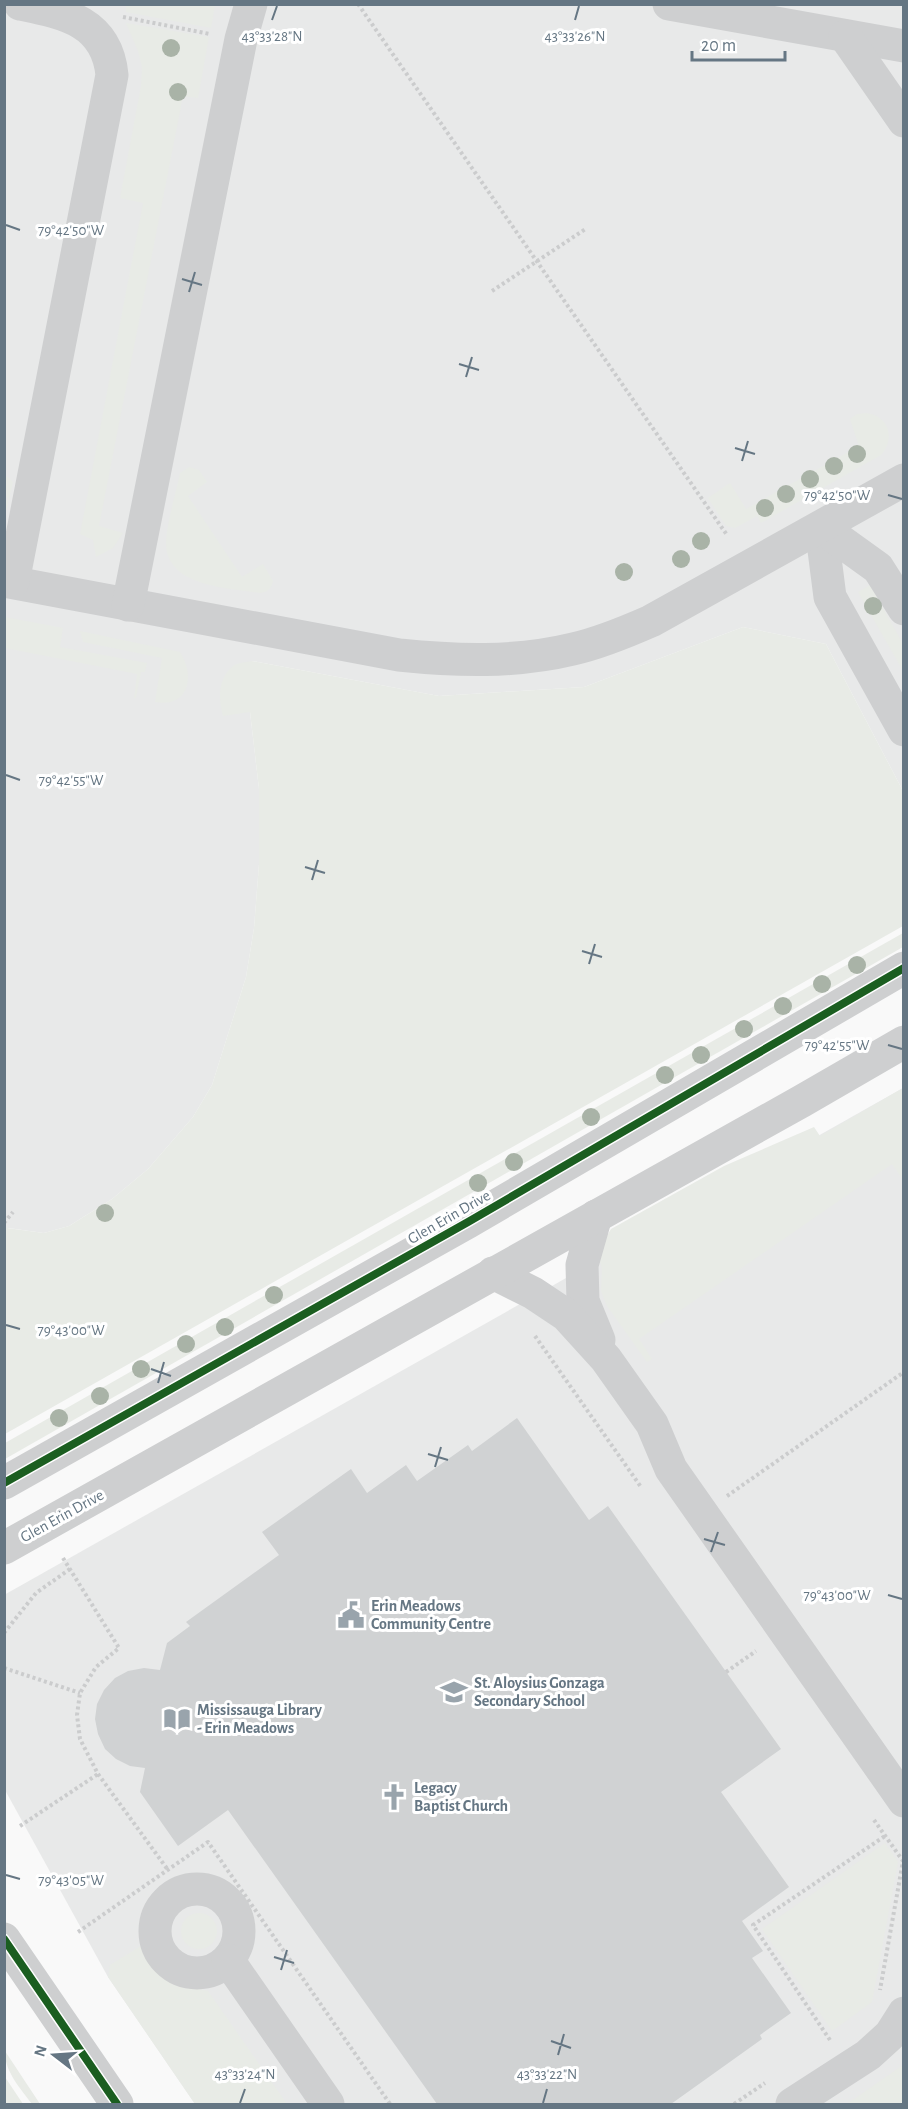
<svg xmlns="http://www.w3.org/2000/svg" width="908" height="2109" viewBox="0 0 908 2109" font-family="'Alegreya Sans',sans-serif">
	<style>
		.built { fill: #e8e9e9 }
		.green { fill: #e8ebe6 }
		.building { fill: #d0d2d3 }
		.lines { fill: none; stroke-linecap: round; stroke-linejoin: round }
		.path { stroke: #cbcccd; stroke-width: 4; stroke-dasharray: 3 3; stroke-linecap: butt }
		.minor { stroke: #cecfd0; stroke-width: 33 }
		.cycleway-casing { stroke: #fff; stroke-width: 11 }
		.cycleway { stroke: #1b5e20; stroke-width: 8 }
		.tree { fill: #a9b3a7 }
		.ticks { fill: none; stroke: #657683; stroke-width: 2 }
		.labels { text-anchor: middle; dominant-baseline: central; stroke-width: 6; stroke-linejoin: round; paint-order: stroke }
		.street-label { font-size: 16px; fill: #657683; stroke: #fff }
		.poi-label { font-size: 16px; font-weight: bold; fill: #657683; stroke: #fff; text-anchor: start }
		.ticks-label { font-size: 15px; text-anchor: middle; fill: #657683; stroke: #fff; stroke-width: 6; stroke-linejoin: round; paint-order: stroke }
	</style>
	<rect width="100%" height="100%" fill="#f9f9f9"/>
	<g class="built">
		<path d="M5,5h898v786l-77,-147 -83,-17 -159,60 -145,9 -187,-35 -2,51 9,77v75l-5,64 -8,49 -34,108 -19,32 -45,52 -36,30 -43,27 -25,7 -36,-5 -3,4z"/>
		<path d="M903,1088v1016h-708l-87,-127 -103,-187 -1,-195z"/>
	</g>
	<g class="green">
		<path d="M126,5v-1l89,1 -4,23 -85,-16z"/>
		<path d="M126,23l83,14 -11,61 -15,-2 -84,430 24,7 -10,15 -17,9 -3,-17 -13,-6 63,-331 -23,-5 21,-112 1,-19 -4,-16z"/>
		<path d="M867,413c23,4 28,26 14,42l-120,68 -4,-7 -22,12 -9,-2 -18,-28 22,-15 16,26 113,-63 -9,-27 7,-5z"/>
		<path d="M189,467l10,3 8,12 -19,14 54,81 21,-13 10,17c-2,8 -5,11 -13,12 -31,-5 -95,-6 -94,-51 1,-20 10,-49 14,-69z"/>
		<path d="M5,477h3l5,5 -8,34v-14l3,-3 -3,-5z"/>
		<path d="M870,585l33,59v27l-45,-79z"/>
		<path d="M5,617l58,11 -3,19 87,16 -2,9h-4l-5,26h-2l3,-24 -132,-26z"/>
		<path d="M743,627l83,17 77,147v135l-898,508v-202l2,-4 37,5 25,-7 43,-27 36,-30 45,-52 19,-32 34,-108 8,-49 5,-64v-75l-9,-77 -27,4c-5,-17 -5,-38 10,-50 4,-3 13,-4 19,-5l187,35 145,-9z"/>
		<path d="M80,631l100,21c15,23 10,56 -25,50l7,-44 -79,-16z"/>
		<path d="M903,933v14l-898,512v-16z"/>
		<path d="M903,1088v92l-11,-16 -253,175 13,20 -5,3 -40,-56 -6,-15 1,-23 -5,-16 14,-23 113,-63 90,-39 6,9z"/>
		<path d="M885,1843l13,19 -26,140 -40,29 -70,-102z"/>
		<circle cx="199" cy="1931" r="18"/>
		<path d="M144,1944c6,22 22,40 45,44 7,1 12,1 19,3l79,113h-92l-87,-127 2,-12z"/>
		<path d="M5,2051l35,53h-8c-11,-15 -28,-33 -27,-53z"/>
		<path d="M903,2065v39h-56z"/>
		<path d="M4,2077h1l18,27h-18z"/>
	</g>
	<path class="building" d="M517,1418l72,102 19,-14 173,243 -60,43 68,95 -47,34 21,30 -11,7 39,55 -31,22 2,4 -91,65h-234l-209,-294 -50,36 -38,-54 5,-24 -15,-2 -14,-7 -11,-10 -7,-15 -3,-15 2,-15 7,-14 11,-12 13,-7 16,-3 16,2 7,-27 23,-17 -4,-4 93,-67 -17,-23 89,-63 16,24 39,-28 11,16 51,-36 4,6z"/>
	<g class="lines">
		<g class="path">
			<path d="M358,4l369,531"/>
			<path d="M123,17l87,17"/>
			<path d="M492,291l95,-63"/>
			<path d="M4,1223l9,-11"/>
			<path d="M535,1336l106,151"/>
			<path d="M727,1496l177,-124"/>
			<path d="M63,1558l56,90 -23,19 -16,26 -3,22 3,24 18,35 70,96"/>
			<path d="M4,1633l32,-40 34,-24"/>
			<path d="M4,1668l76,25"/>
			<path d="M726,1672l30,-21"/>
			<path d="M874,1820l29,41 -23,129"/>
			<path d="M20,1826l78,-52"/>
			<path d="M78,1932l130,-90 182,262"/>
			<path d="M830,2040l-77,-115 132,-89"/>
			<path d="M734,2104l31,-21"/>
		</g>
		<g class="minor">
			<path d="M669,4l235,42"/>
			<path d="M845,36l59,85"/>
			<path d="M821,527l9,70 74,133"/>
			<path d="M821,527l57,41 26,41"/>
			<path d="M4,581l395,74c58,6 116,8 174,-6 27,-6 53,-17 78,-28l253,-141"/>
			<path d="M13,582l99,-507c-5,-54 -48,-62 -92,-71"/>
			<path d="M128,605l113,-566 10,-35"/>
			<path d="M596,1216l-14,49 1,36 16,39"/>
			<path d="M493,1273l40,20 33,22 40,44 46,65 19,45 233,332"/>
			<path d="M4,1483l464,-261 436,-254"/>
			<path d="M4,1548l798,-447 102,-59"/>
			<circle cx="197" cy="1931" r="42"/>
			<path d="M4,1939l113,165"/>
			<path d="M228,1960l100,144"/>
			<path d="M792,2104l76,-49 22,-20 14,-22"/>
		</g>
		<defs>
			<g id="cycleway">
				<path d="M4,1483l464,-261 436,-254"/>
				<path d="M4,1939l113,165"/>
			</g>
		</defs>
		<use href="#cycleway" class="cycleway-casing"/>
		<use href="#cycleway" class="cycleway"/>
	</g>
	<g class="tree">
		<circle cx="171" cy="48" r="9"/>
		<circle cx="178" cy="92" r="9"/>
		<circle cx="857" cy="454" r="9"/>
		<circle cx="834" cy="466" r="9"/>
		<circle cx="810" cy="479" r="9"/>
		<circle cx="786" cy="494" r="9"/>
		<circle cx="765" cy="508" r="9"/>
		<circle cx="701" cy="541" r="9"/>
		<circle cx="681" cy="559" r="9"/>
		<circle cx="624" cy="572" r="9"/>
		<circle cx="873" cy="606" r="9"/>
		<circle cx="857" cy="965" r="9"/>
		<circle cx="822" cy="984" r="9"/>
		<circle cx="783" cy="1006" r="9"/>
		<circle cx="744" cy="1029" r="9"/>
		<circle cx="701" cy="1055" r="9"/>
		<circle cx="665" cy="1075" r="9"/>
		<circle cx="591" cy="1117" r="9"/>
		<circle cx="514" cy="1162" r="9"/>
		<circle cx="478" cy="1183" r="9"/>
		<circle cx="105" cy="1213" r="9"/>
		<circle cx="274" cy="1295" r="9"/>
		<circle cx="225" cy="1327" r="9"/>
		<circle cx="186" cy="1344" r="9"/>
		<circle cx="141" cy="1369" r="9"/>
		<circle cx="100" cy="1396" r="9"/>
		<circle cx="59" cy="1418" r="9"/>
	</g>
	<path class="ticks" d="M272,20l5,-14M575,20l4,-14M6,225l14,5M182,279l20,6M189,292l6,-20M459,364l20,6M466,377l6,-20M735,448l20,6M742,461l6,-20M888,495l14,4M6,775l14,5M305,867l20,6M312,880l6,-20M582,951l20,6M589,964l6,-20M888,1045l14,4M6,1325l14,4M151,1369l20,7M158,1383l6,-21M428,1454l20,6M435,1467l6,-20M704,1539l21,6M711,1552l7,-20M888,1595l14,4M6,1875l14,4M274,1957l20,6M281,1970l6,-20M551,2041l20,7M558,2055l6,-21M240,2103l5,-14M543,2103l4,-14"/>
	<defs>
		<symbol id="civic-bare" viewBox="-9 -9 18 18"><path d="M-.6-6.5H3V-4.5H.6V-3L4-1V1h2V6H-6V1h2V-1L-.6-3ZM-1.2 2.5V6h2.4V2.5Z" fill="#99a4ac" stroke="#fff" stroke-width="2.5" paint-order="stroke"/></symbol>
		<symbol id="school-bare" viewBox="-9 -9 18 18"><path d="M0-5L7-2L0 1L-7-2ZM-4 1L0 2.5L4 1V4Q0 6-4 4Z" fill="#99a4ac" stroke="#fff" stroke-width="2.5" paint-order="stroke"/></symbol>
		<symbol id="library-bare" viewBox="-9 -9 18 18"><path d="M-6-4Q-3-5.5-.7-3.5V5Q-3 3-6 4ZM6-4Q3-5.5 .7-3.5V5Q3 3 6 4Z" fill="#99a4ac" stroke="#fff" stroke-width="2.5" paint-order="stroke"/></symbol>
		<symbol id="church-bare" viewBox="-9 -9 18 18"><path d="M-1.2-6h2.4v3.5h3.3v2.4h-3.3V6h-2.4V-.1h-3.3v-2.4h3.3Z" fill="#99a4ac" stroke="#fff" stroke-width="2.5" paint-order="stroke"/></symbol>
	</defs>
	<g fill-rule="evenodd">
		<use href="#civic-bare" x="332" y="1596" width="38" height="38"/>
		<use href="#school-bare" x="435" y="1673" width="38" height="38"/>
		<use href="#library-bare" x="158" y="1700" width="38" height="38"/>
		<use href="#church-bare" x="375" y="1778" width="38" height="38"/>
	</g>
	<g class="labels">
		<g class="street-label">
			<text transform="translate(449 1217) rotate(-30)">Glen Erin Drive</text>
			<text transform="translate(62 1516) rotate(-29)">Glen Erin Drive</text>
		</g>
		<g class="poi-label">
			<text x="371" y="1606">Erin Meadows<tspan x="371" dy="18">Community Centre</tspan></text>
			<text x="474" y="1683">St. Aloysius Gonzaga<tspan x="474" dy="18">Secondary School</tspan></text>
			<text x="197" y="1710">Mississauga Library<tspan x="197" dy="18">- Erin Meadows</tspan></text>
			<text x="414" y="1788">Legacy<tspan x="414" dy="18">Baptist Church</tspan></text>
		</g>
	</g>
	<g class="ticks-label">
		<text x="272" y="41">43°33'28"N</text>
		<text x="575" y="41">43°33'26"N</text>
		<text x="71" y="235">79°42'50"W</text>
		<text x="837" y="500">79°42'50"W</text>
		<text x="71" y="785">79°42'55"W</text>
		<text x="837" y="1050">79°42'55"W</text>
		<text x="71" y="1335">79°43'00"W</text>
		<text x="837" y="1600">79°43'00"W</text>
		<text x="71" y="1885">79°43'05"W</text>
		<text x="245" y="2079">43°33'24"N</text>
		<text x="547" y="2079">43°33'22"N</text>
	</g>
	<rect width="908" height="2109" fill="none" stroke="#657683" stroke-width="12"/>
	<g transform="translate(54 2055) rotate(287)" stroke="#ffffff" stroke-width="4.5" paint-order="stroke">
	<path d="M0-4.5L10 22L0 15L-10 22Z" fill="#657683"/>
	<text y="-9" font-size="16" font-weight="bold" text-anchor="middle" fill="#657683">N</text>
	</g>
	<path d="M692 51v9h93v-9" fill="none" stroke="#657683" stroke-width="3"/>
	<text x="701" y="51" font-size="18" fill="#657683" stroke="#ffffff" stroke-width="4.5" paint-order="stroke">20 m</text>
</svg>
